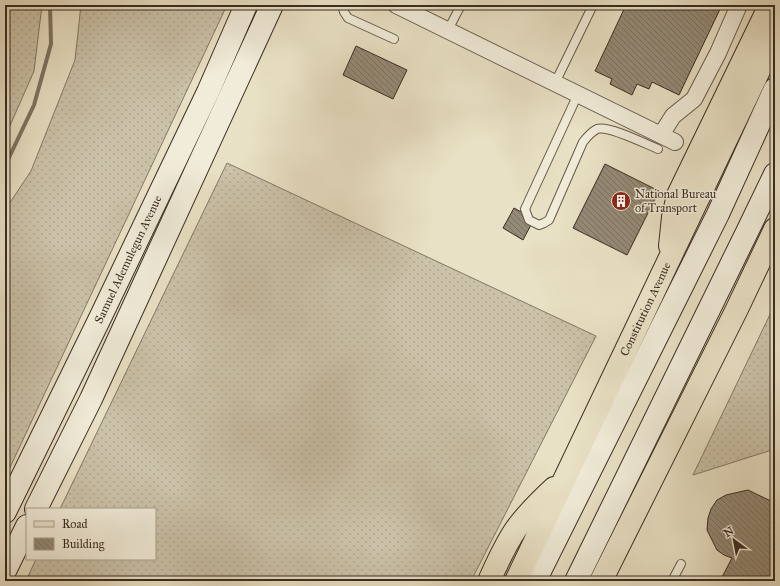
<svg xmlns="http://www.w3.org/2000/svg" width="780" height="586" viewBox="0 0 780 586" font-family="'IM FELL Great Primer',serif">
	<style>
		.grass { fill: url(#grass-dots); stroke: #827766 }
		.lines { fill: none; stroke-linecap: round; stroke-linejoin: round }
		.stream { stroke: #7f7363; stroke-width: 4 }
		.building { fill: url(#building-back-hatch); stroke: #392c22 }
		.lane-casing { stroke: #65594b; stroke-width: 10 }
		.street-casing { stroke: #65594b; stroke-width: 18 }
		.secondary-casing { stroke: #392c22; stroke-width: 24 }
		.primary-casing { stroke: #392c22; stroke-width: 24 }
		.lane { stroke: #f1ecd9; stroke-width: 8 }
		.street { stroke: #f1ecd9; stroke-width: 16 }
		.secondary { stroke: #f1ecd9; stroke-width: 22 }
		.primary { stroke: #e9e1c5; stroke-width: 22 }
		.labels { text-anchor: middle; dominant-baseline: central; stroke-width: 3; stroke-linejoin: round; paint-order: stroke }
		.poi-label { font-size: 12px; fill: #392c22; stroke: #f1ecd9; text-anchor: start }
		.street-label { font-size: 12px; fill: #392c22; stroke: #f1ecd9 }
	</style>
	<defs>
		<pattern id="grass-dots" width="8" height="8" patternUnits="userSpaceOnUse"><rect width="8" height="8" fill="#cbc2a9"/><path d="M2 2h.1M6 6h.1" fill="none" stroke="#afa791" stroke-width="1.8" stroke-linecap="round"/></pattern>
		<pattern id="building-back-hatch" width="6" height="6" patternUnits="userSpaceOnUse"><rect width="6" height="6" fill="#958a77"/><path d="M-1 5l2 2M0 0l6 6M5-1l2 2" fill="none" stroke="#7b7161"/></pattern>
	</defs>
	<rect width="100%" height="100%" fill="#e9e1c5"/>
	<filter id="stains"><feTurbulence type="fractalNoise" baseFrequency=".005" numOctaves="4"/><feColorMatrix values="0 0 0 0 .2 0 0 0 0 .09 0 0 0 0 .02 0 0 0 .5 -.17"/></filter>
	<radialGradient id="worn" r=".72"><stop offset=".6" stop-color="#630" stop-opacity="0"/><stop offset="1" stop-color="#630" stop-opacity=".3"/></radialGradient>
	<g class="grass">
		<path d="M5,5h37l-8,66 -29,66z"/>
		<path d="M81,5h146l-222,473v-268l26,-39 44,-111z"/>
		<path d="M227,163l369,173 -125,245h-445l10,-22h119v-50h-95z"/>
		<path d="M775,304v145l-82,26z"/>
	</g>
	<g class="lines">
		<path class="stream" d="M5,166l29,-61 17,-61 -1,-39"/>
	</g>
	<g class="building">
		<path d="M436,5h11l-3,4z"/>
		<path d="M626,5h96l-43,90 -27,-13 -3,7 -12,-5 -5,11 -22,-11 2,-5 -17,-8z"/>
		<path d="M356,46l51,24 -14,29 -50,-24z"/>
		<path d="M605,164l54,27 -32,64 -54,-27z"/>
		<path d="M514,208l20,11 -11,21 -20,-12z"/>
		<path d="M748,490l27,13v78h-5l-2,-1 -1,1h-47l12,-23 -8,-3 -7,-5 -10,-20 1,-12 3,-9 6,-9 9,-5z"/>
	</g>
	<g class="lines">
		<defs>
			<g id="lane">
				<path d="M342,5l2,7 4,6 46,21"/>
				<path d="M448,30l13,-25"/>
				<path d="M555,83l38,-78"/>
				<path d="M578,94l-53,115 4,11 10,5 5,-2 5,-3 34,-78c4,-5 8,-10 14,-13 11,-4 49,15 61,20"/>
				<path d="M672,581l9,-17"/>
			</g>
			<g id="street">
				<path d="M396,5l279,137"/>
				<path d="M661,135l12,-19 21,-17 24,-46 21,-48"/>
			</g>
			<g id="secondary">
				<path d="M36,509l55,-110 181,-394"/>
				<path id="s1" d="M5,512l96,-196 107,-224 38,-87"/>
				<path d="M5,571l22,-45"/>
				<path d="M535,581l183,-367 57,-125"/>
				<path d="M576,581l172,-351 27,-56"/>
			</g>
			<g id="primary">
				<path d="M670,246l3,-29 5,-22 92,-190"/>
				<path d="M489,581c8,-18 16,-36 27,-52 11,-15 25,-29 38,-41"/>
				<path id="s2" d="M516,581l259,-544"/>
				<path d="M601,581l136,-272 38,-80"/>
			</g>
		</defs>
		<use href="#lane" class="lane-casing"/>
		<use href="#street" class="street-casing"/>
		<use href="#secondary" class="secondary-casing"/>
		<use href="#primary" class="primary-casing"/>
		<use href="#lane" class="lane"/>
		<use href="#street" class="street"/>
		<use href="#secondary" class="secondary"/>
		<use href="#primary" class="primary"/>
	</g>
	<defs>
		<symbol id="building-disc" viewBox="-11 -11 22 22"><circle r="9.5" fill="#8f2418" stroke="#f1ecd9"/><path d="M-4-6H4V6H1V3H-1V6H-4ZM-2.5-4.3h1.7v1.8h-1.7ZM.8-4.3h1.7v1.8H.8ZM-2.5-1h1.7V.8h-1.7ZM.8-1h1.7V.8H.8Z" fill="#fff"/></symbol>
	</defs>
	<g fill-rule="evenodd">
		<use href="#building-disc" x="610" y="190" width="22" height="22"/>
	</g>
	<g class="labels">
		<g class="poi-label">
			<text x="635" y="194">National Bureau<tspan x="635" dy="14">of Transport</tspan></text>
		</g>
		<g class="street-label">
			<text stroke="none"><textPath href="#s1" startOffset="281">Samuel Ademulegun Avenue</textPath></text>
			<text stroke="none"><textPath href="#s2" startOffset="301">Constitution Avenue</textPath></text>
		</g>
	</g>
	<rect width="780" height="586" fill="none" stroke="#e9e1c5" stroke-width="20"/>
	<rect x="6" y="6" width="768" height="574" fill="none" stroke="#392c22" stroke-width="2"/>
	<rect x="10" y="10" width="760" height="566" fill="none" stroke="#392c22"/>
	<rect x="26" y="508" width="130" height="52" fill="#f1ecd9" stroke="#a79f90"/>
	<rect x="34" y="521" width="20" height="6" fill="#e9e1c5" stroke="#a79f90"/>
	<text x="62" y="528" font-size="12" fill="#392c22">Road</text>
	<rect x="34" y="538" width="20" height="12" fill="url(#building-back-hatch)" stroke="#a79f90"/>
	<text x="62" y="548" font-size="12" fill="#392c22">Building</text>
	<g transform="translate(734 540) rotate(328)" stroke="#f1ecd9" stroke-width="3" paint-order="stroke">
	<path d="M0-3L7 15L0 10L-7 15Z" fill="#392c22"/>
	<text y="-6" font-size="11" font-weight="bold" text-anchor="middle" fill="#392c22">N</text>
	</g>
	<rect width="100%" height="100%" filter="url(#stains)"/>
	<rect width="100%" height="100%" fill="url(#worn)"/>
</svg>
